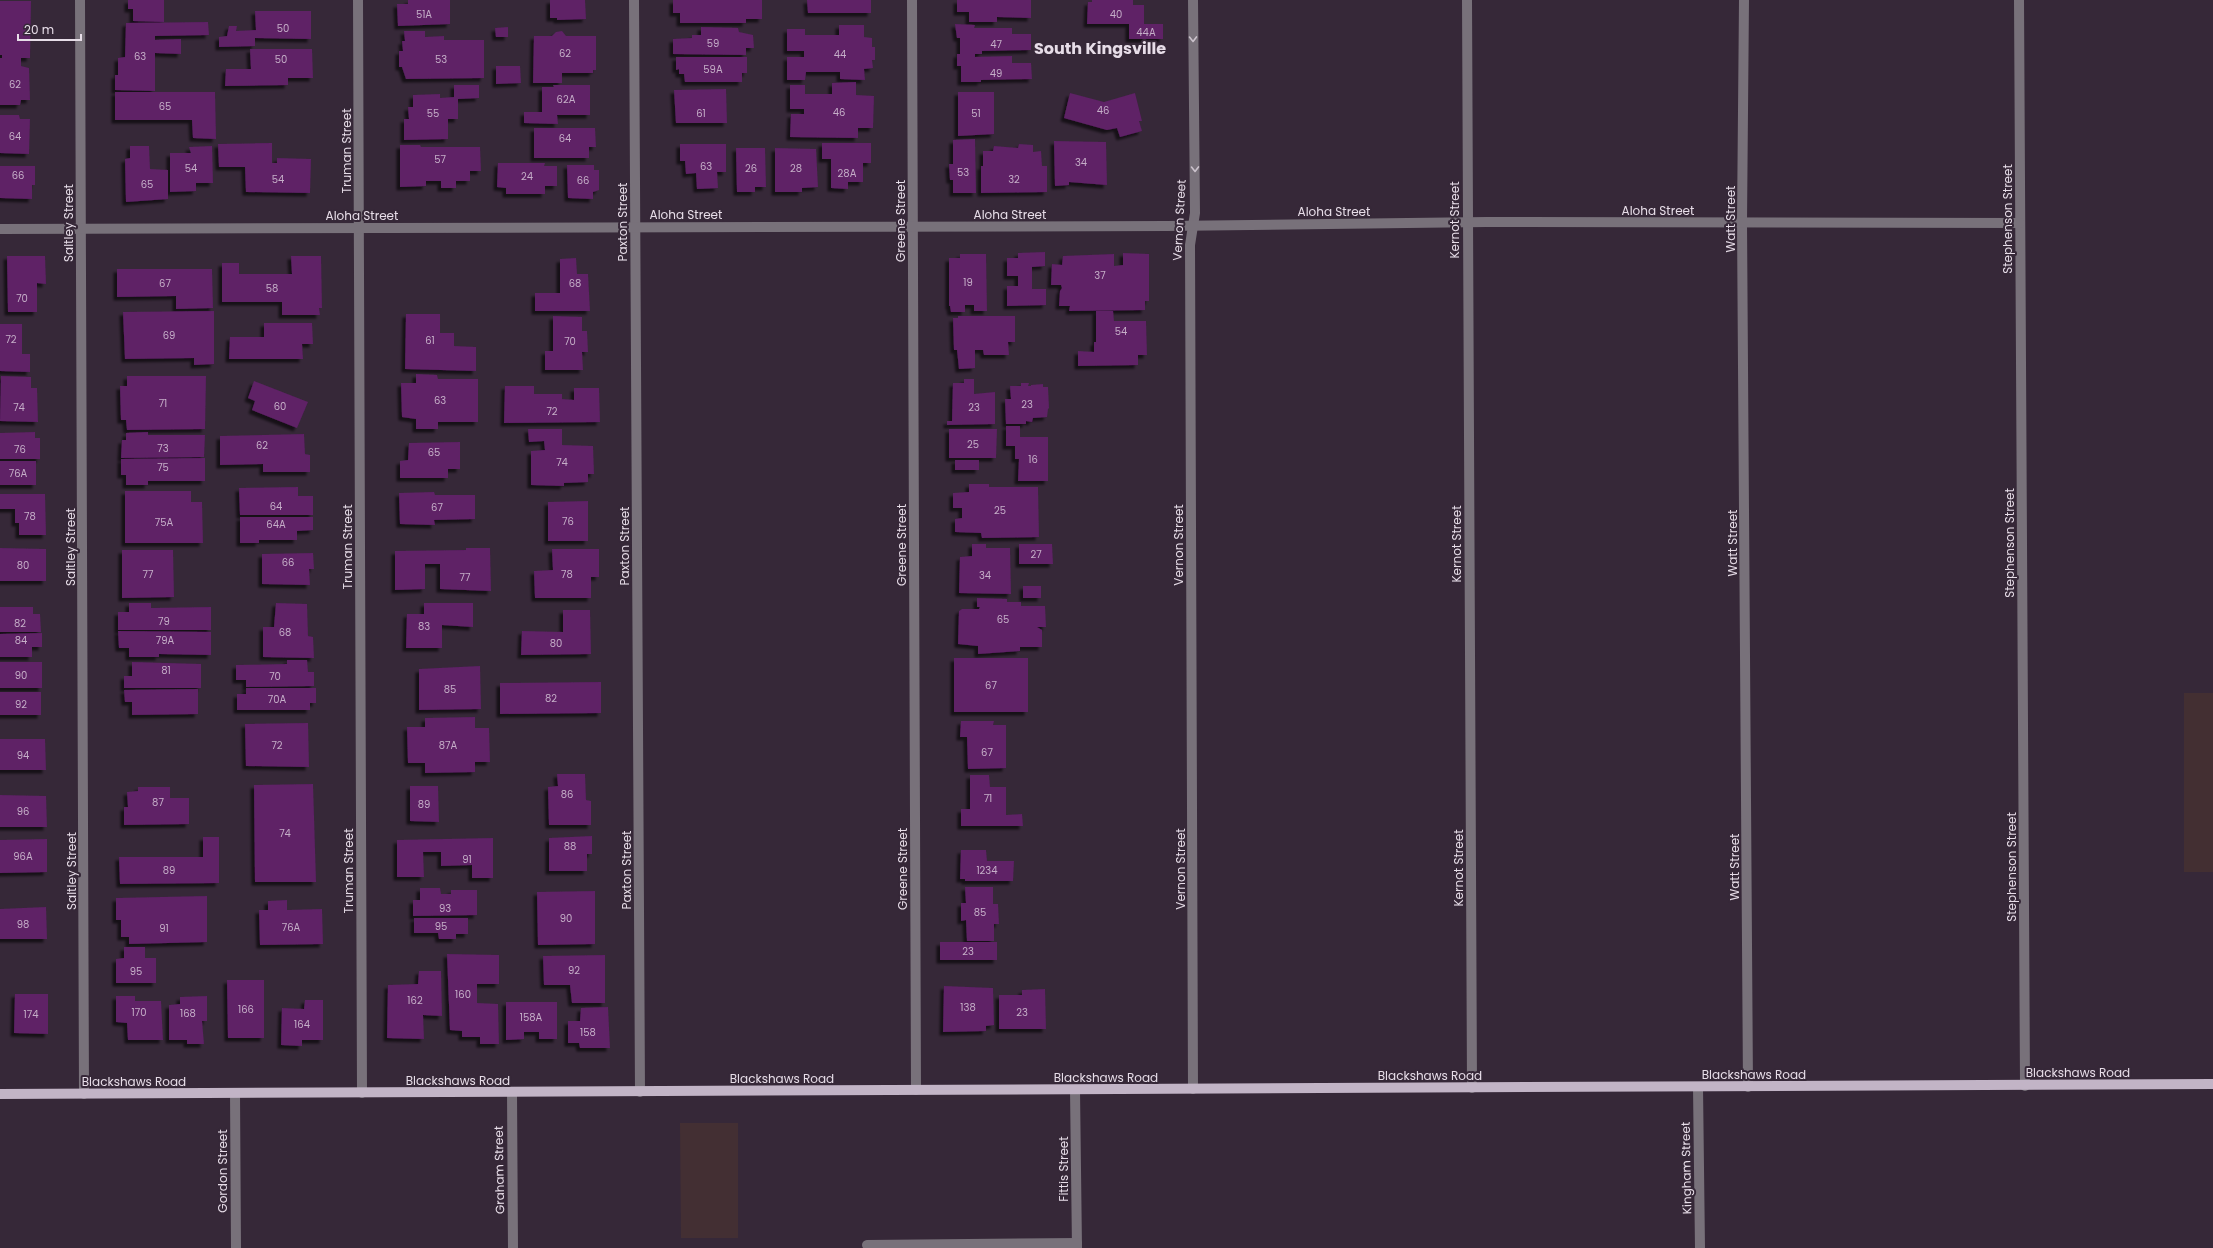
<svg xmlns="http://www.w3.org/2000/svg" width="2213" height="1248" viewBox="0 0 2213 1248" font-family="Poppins,sans-serif">
	<style>
		.commercial { fill: #432f33 }
		.industrial { fill: #432f32 }
		.building { fill: #5e2066; filter: url(#shadow) }
		.lines { fill: none; stroke-linecap: round; stroke-linejoin: round }
		.minor { stroke: #78717a; stroke-width: 10 }
		.major { stroke: #c2b4c6; stroke-width: 10 }
		.oneway { stroke: #cbc2cc }
		.labels { text-anchor: middle; dominant-baseline: central; stroke-width: 4; stroke-linejoin: round; paint-order: stroke }
		.number-label { font-size: 10px; fill: #c5aec8 }
		.street-label { font-size: 12px; fill: #e7dde8; stroke: #362838 }
		.district-label { font-size: 16px; font-weight: bold; fill: #e7dde8; stroke: #362838 }
	</style>
	<defs>
		<filter id="shadow"><feDropShadow dx="-3.5" dy="3.5" stdDeviation="1" flood-color="#0009"/></filter>
	</defs>
	<rect width="100%" height="100%" fill="#362838"/>
	<path class="commercial" d="M680,1123h58v115h-57z"/>
	<rect class="industrial" x="2184" y="693" width="29" height="179"/>
	<g class="building">
		<path d="M128,0h36v22l-31,-1v-12h-5z"/>
		<path d="M408,0h42v24l-52,2 -1,-22h11z"/>
		<path d="M550,0h35l1,19 -29,1v-2h-7z"/>
		<path d="M673,0h89v19h-16v4h-66v-10h-7z"/>
		<path d="M807,0h64v13h-63z"/>
		<path d="M957,0h74v18l-34,-1v5h-28v-10h-12z"/>
		<path d="M1092,0h41v5h11v19h19v15h-34v-15h-42l1,-22h4z"/>
		<path d="M0,1h31l-1,57h-14h5v8l8,2 1,32h-9l-1,5h-20v-47h2v-3h-2z"/>
		<path d="M255,11h56v28l-56,-1v8l-36,1v-10l8,-1 2,-10h8l-1,5 20,-1z"/>
		<path d="M208,22l1,13 -54,1v4l26,-1v15l-26,-1v38l-40,-1v-15h3v-17l7,-1 1,-34z"/>
		<path d="M955,24l20,1 -1,3h38v6h19v16l-49,1v3h-7v3l37,-1v7h19l1,16 -51,1v2h-20v-16h-4v-12h3v-16h-3z"/>
		<path d="M839,25h25v12l8,1v9h3v13h-3l1,8 -9,1 1,11 -25,-1v-7h-34l-1,8h-18v-23h17v-6h-17v-22h18v6h34z"/>
		<path d="M508,27v10h-12l-1,-9z"/>
		<path d="M701,27l37,1 1,4 14,3 1,13h-8v7l-73,-1v-15l19,-1v-3h9z"/>
		<path d="M404,31h21v6l19,-1v4h40v38l-78,1 -4,-12h-3v-16h4l-1,-10h3z"/>
		<path d="M562,31l4,5h30v34h-3v3h-31v10h-29l1,-47h18l4,-4z"/>
		<path d="M250,49h62l1,29h-25v7l-63,1 1,-17h25z"/>
		<path d="M676,57h71v16h-5v9h-57l-1,-8h-5v-5l-3,1z"/>
		<path d="M496,66h24l1,17 -25,1z"/>
		<path d="M856,82v13l18,1 -1,32h-15v10l-68,-1 1,-23h13v-5h-14v-24h15v9h27v-11z"/>
		<path d="M454,85h25v13l-21,1v20h-10v20l-44,1v-21h5l-1,-12h5v-12l27,-1v4l14,-1z"/>
		<path d="M553,85h37v30h-33l1,9 -34,-1v-11h18v-25h12z"/>
		<path d="M726,89l1,34h-51l-2,-33z"/>
		<path d="M115,92h100l1,47 -23,-1 -1,-18h-77z"/>
		<path d="M958,92h36v42l-36,2z"/>
		<path d="M1070,93l34,9 31,-9 7,28h-3l3,10 -22,6 -3,-9 -10,2 -43,-12z"/>
		<path d="M0,115h19l1,4h10l-1,35 -29,-1z"/>
		<path d="M534,128h61l1,19h-7v11h-55z"/>
		<path d="M975,139l1,54h-23v-13h-3l-1,-16h4v-24z"/>
		<path d="M1054,141l52,1 1,43 -38,-3v3l-14,1z"/>
		<path d="M272,143v20h5v-5l34,1 -1,34 -64,-1 -1,-25h-26l-1,-23z"/>
		<path d="M822,143h49v20h-8v19h-15v7l-17,-1v-29h-9z"/>
		<path d="M680,144h46v28h-9l1,16 -21,1 -1,-16 -10,1 -1,-13h-5z"/>
		<path d="M1019,144l14,1v7l8,-1 1,15h5v26l-66,1v-27h2v-15h10l1,-5 24,2z"/>
		<path d="M400,145h20l1,2h59l1,24h-11v10h-14v7h-15v-7h-15v5l-26,1z"/>
		<path d="M130,146h19l1,23 18,1v29l-42,3 -1,-43 5,-1z"/>
		<path d="M212,146l1,37h-17v8l-26,1v-39h21l-2,-6z"/>
		<path d="M736,148h29l1,39h-11v5h-18z"/>
		<path d="M775,148l41,1 2,38 -16,1v4h-27z"/>
		<path d="M498,163h47l-1,3h13v20h-12v8h-39v-6l-9,-1z"/>
		<path d="M567,165h27v5h5v20l-6,2v7l-25,-1z"/>
		<path d="M0,166h35v19h-3v14l-32,-1z"/>
		<path d="M1045,252v14l-13,1v22h14v16l-39,1v-20h11v-10h-11v-18h11v-5z"/>
		<path d="M1123,253l26,1v47h-4v9l-76,1 1,-5h-11l1,-15 2,-3 -1,-3h-10l1,-21 10,1 1,-9 51,-2v12l9,-1z"/>
		<path d="M960,254h26l1,57h-13v-6h-9v7h-14l-1,-6h-1v-48h11z"/>
		<path d="M7,256h38l1,28 -9,-1v29h-29z"/>
		<path d="M291,256h30l1,52h-3l1,7h-38v-13h-60v-39h17v11h53z"/>
		<path d="M576,258l1,16h11l2,37h-55v-18h25v-34z"/>
		<path d="M117,269h95l1,39 -37,1v-13l-59,1z"/>
		<path d="M214,311v53l-20,1v-7l-69,1 -2,-47z"/>
		<path d="M1096,311h17l1,10h32l1,34h-9v10l-60,1v-15l16,1v-10h2z"/>
		<path d="M406,314h34v19h14v13l22,1v24l-71,-2z"/>
		<path d="M553,316l29,1v14h5l1,21h-6l1,18h-38v-19h8z"/>
		<path d="M958,316h57v26h-7l1,13h-25l-1,-5h-8v18l-16,1 -2,-19h-3l-1,-32h5z"/>
		<path d="M264,323h48l1,21h-11l1,15h-74l1,-22h34z"/>
		<path d="M0,324h22v30h8v18l-30,-1z"/>
		<path d="M416,374l21,1 1,4h40v43h-40v7h-22v-10l-14,-2 -1,-34h15z"/>
		<path d="M1,376l30,1v11h6l1,34 -38,-1z"/>
		<path d="M127,376h79l-1,53 -78,1 -1,-10h-5l-1,-34h7z"/>
		<path d="M964,379h10v15l21,-2v32l-48,1v-4h5l1,-38h11z"/>
		<path d="M254,381l54,21 -11,26 -45,-18 3,-9 -7,-3z"/>
		<path d="M1021,383h8l-1,3h3v-1l12,-1v3h5l1,21 -1,1 -1,8 -14,1 -1,4 -6,-1v3h-20l-1,-25h6l-1,-13h11z"/>
		<path d="M505,386h29v8h28v5l12,1v-12h25l1,34 -96,1z"/>
		<path d="M1006,426h14v11h28v44h-30l1,-22h-4v-13h-9z"/>
		<path d="M528,429h34v16l31,1 1,28h-6v8l-24,1v3l-33,-1v-34l14,-1 -1,-9 -15,1z"/>
		<path d="M949,429h48l-1,29h-47z"/>
		<path d="M35,432v6h5v21h-40v-26z"/>
		<path d="M148,432v3h57l-1,22 -83,1 1,-18h4v-7z"/>
		<path d="M304,434l1,20 5,1v17h-47v-8l-43,1v-29z"/>
		<path d="M460,442v27h-12v9h-48v-17l8,-1 1,-17z"/>
		<path d="M205,458v23h-57v4h-22v-10h-5v-16z"/>
		<rect x="955" y="460" width="24" height="10"/>
		<rect x="0" y="461" width="36" height="24"/>
		<path d="M969,484h20v3h49l1,50 -57,1 -1,-5 -26,-1v-13l7,-1v-10h-9v-15l16,-1z"/>
		<path d="M298,487v9h15v19h-73l-1,-27z"/>
		<path d="M125,491h66v11h11l1,41h-78z"/>
		<path d="M434,492l1,3h40v24l-41,1 1,5 -35,-1 -1,-31z"/>
		<path d="M0,494h45l1,41h-27v-12h-4v-14h-15z"/>
		<path d="M588,501v40h-40v-39z"/>
		<path d="M240,517h73v13l-16,1v9h-38v3h-19z"/>
		<path d="M972,544h14v4h24l1,46 -52,-1 1,-36 12,-1z"/>
		<path d="M1019,544h33l1,20h-34z"/>
		<path d="M0,548l46,1v32h-46z"/>
		<path d="M466,548h24l1,43 -51,-2v-25h-15v25l-30,1v-39l71,-1z"/>
		<path d="M552,549h47v28h-8v21h-56l-1,-27 19,-1z"/>
		<path d="M122,550h51l1,47 -52,1z"/>
		<path d="M313,553l1,16h-5l1,16 -48,-1v-30z"/>
		<rect x="1023" y="586" width="18" height="12"/>
		<path d="M977,598l30,1v3h14v4h24l1,21h-9l5,3v17h-22v4l-42,3v-8l-20,-2 1,-33 3,-2h17l1,-2h-3z"/>
		<path d="M129,603h22v5l60,-1v23h-93v-18h11z"/>
		<path d="M276,603l31,1 1,32 5,1 1,21 -51,-1v-30h11z"/>
		<path d="M424,603h49v24l-31,-2v23h-36l1,-34h17z"/>
		<path d="M0,607h33v7h7l1,18h-41z"/>
		<path d="M563,610h27l1,44 -70,1 1,-24 41,1z"/>
		<path d="M118,631l93,1v23l-52,-1v3h-30v-9h-10z"/>
		<path d="M42,633v14h-10v10h-32v-23z"/>
		<rect x="954" y="658" width="74" height="54"/>
		<path d="M287,660h20l1,12h6v14l-68,1v-7h-10v-15l51,-1z"/>
		<rect x="0" y="662" width="42" height="26"/>
		<path d="M132,662l69,2v24h-77v-12h8z"/>
		<path d="M480,666l1,43 -62,1v-41z"/>
		<path d="M601,682v31l-101,1v-31z"/>
		<path d="M246,688h70v15h-6v7h-73v-16h9z"/>
		<path d="M198,689v25l-66,1v-13h-7l-1,-12z"/>
		<rect x="0" y="692" width="41" height="23"/>
		<path d="M475,717v11h14l1,34h-15v10l-50,1v-10h-17l-1,-36h18v-9z"/>
		<path d="M961,721h33l-1,4h13v43l-38,1 -1,-32h-7z"/>
		<path d="M308,723l1,44 -63,-1 -1,-42z"/>
		<path d="M0,739h45l1,31h-46z"/>
		<path d="M557,774h28l1,26 5,1v24h-42l-1,-38 10,-1z"/>
		<path d="M970,775h19l1,12h16v28l16,-1 1,12h-62v-17h9z"/>
		<path d="M313,784l3,98h-61l-1,-97z"/>
		<path d="M410,786h28l1,36 -29,-1z"/>
		<path d="M138,787h32v11h19v26l-65,1v-18h4l-1,-15 11,-1z"/>
		<path d="M0,795l46,1 1,31h-47z"/>
		<path d="M592,836v18h-5v17h-38v-33z"/>
		<path d="M203,837h16v46l-99,1 -1,-27h84z"/>
		<path d="M493,838v40h-21v-13l-31,1v-14h-18l1,25h-27v-37z"/>
		<path d="M47,839v33l-47,1v-33z"/>
		<path d="M961,850h25l1,11h27l-1,20h-48v-2h-5z"/>
		<path d="M965,887h28v17h5l1,20h-5v17h-27l-1,-21 -5,1v-18h5z"/>
		<path d="M420,888h20l1,6h10v-4h26v25l-64,1v-16h7z"/>
		<path d="M595,891v53l-57,1 -1,-53z"/>
		<path d="M207,896v46l-78,2v-7h-8v-17h-5v-22z"/>
		<path d="M287,900v10l35,-1 1,35 -63,1 -1,-35h9v-9z"/>
		<path d="M46,907l1,32h-47v-30z"/>
		<path d="M414,918h54v16h-12v5h-17l-1,-6h-24z"/>
		<rect x="940" y="942" width="57" height="18"/>
		<path d="M124,947h21v11h11v25h-40v-24l8,-1z"/>
		<path d="M447,954l52,1v29h-22v19l21,1 1,40h-19v-7h-18v-6l-12,-1z"/>
		<path d="M605,955v48h-33l-2,-18h-26l-1,-29z"/>
		<path d="M419,971h22l1,45 -19,-1 1,24 -37,-1 1,-53 30,-1z"/>
		<path d="M227,980h37v58h-36z"/>
		<path d="M944,986l49,2 1,37 -8,1v5l-43,1z"/>
		<path d="M1045,989l1,40h-47v-34h23v-5z"/>
		<path d="M15,994h33v40l-34,-1z"/>
		<path d="M116,996h19v5h26l2,39h-35l-1,-17 -11,-1z"/>
		<path d="M207,996v25h-5l2,23h-17v-4h-18v-35l11,-1v-7z"/>
		<path d="M305,1000h18v40h-21v6l-21,-1 1,-37 22,1z"/>
		<path d="M506,1002h51v37h-18v-7h-15v7l-18,1z"/>
		<path d="M608,1007l2,41h-30l-1,-5h-11v-22h12l1,-13z"/>
	</g>
	<g class="lines">
		<g class="minor">
			<path d="M80,0l4,1094"/>
			<path d="M358,0l4,1093"/>
			<path d="M634,0l6,1092"/>
			<path d="M912,0l4,1090"/>
			<path d="M1193,0l2,213 -5,32 3,844"/>
			<path d="M1467,0l5,1088"/>
			<path d="M1744,0l-2,222 6,865"/>
			<path d="M2019,0l6,1086"/>
			<path d="M0,229l1168,-3 318,-4 534,1"/>
			<path d="M1698,1087l2,161"/>
			<path d="M1075,1090l2,158"/>
			<path d="M512,1092l1,156"/>
			<path d="M235,1093l1,155"/>
			<path d="M867,1245l210,-2"/>
		</g>
		<path class="major" d="M0,1094l2213,-10"/>
	</g>
	<defs><path id="oneway-chevron" d="M-2-3.5L2.5 0L-2 3.5" fill="none" stroke-width="1.6" stroke-linecap="round" stroke-linejoin="round"/></defs>
	<g class="oneway">
		<use href="#oneway-chevron" transform="translate(1193 39) rotate(89)"/>
		<use href="#oneway-chevron" transform="translate(1195 169) rotate(89)"/>
	</g>
	<g class="labels">
		<g class="number-label">
			<text x="424" y="14">51A</text>
			<text x="1116" y="14">40</text>
			<text x="283" y="28">50</text>
			<text x="1146" y="32">44A</text>
			<text x="713" y="43">59</text>
			<text x="996" y="44">47</text>
			<text x="565" y="53">62</text>
			<text x="840" y="54">44</text>
			<text x="140" y="56">63</text>
			<text x="281" y="59">50</text>
			<text x="441" y="59">53</text>
			<text x="713" y="69">59A</text>
			<text x="996" y="73">49</text>
			<text x="15" y="84">62</text>
			<text x="566" y="99">62A</text>
			<text x="165" y="106">65</text>
			<text x="1103" y="110">46</text>
			<text x="839" y="112">46</text>
			<text x="433" y="113">55</text>
			<text x="701" y="113">61</text>
			<text x="976" y="113">51</text>
			<text x="15" y="136">64</text>
			<text x="565" y="138">64</text>
			<text x="440" y="159">57</text>
			<text x="1081" y="162">34</text>
			<text x="706" y="166">63</text>
			<text x="191" y="168">54</text>
			<text x="751" y="168">26</text>
			<text x="796" y="168">28</text>
			<text x="963" y="172">53</text>
			<text x="847" y="173">28A</text>
			<text x="18" y="175">66</text>
			<text x="527" y="176">24</text>
			<text x="278" y="179">54</text>
			<text x="1014" y="179">32</text>
			<text x="583" y="180">66</text>
			<text x="147" y="184">65</text>
			<text x="1100" y="275">37</text>
			<text x="968" y="282">19</text>
			<text x="165" y="283">67</text>
			<text x="575" y="283">68</text>
			<text x="272" y="288">58</text>
			<text x="22" y="298">70</text>
			<text x="1121" y="331">54</text>
			<text x="169" y="335">69</text>
			<text x="11" y="339">72</text>
			<text x="430" y="340">61</text>
			<text x="570" y="341">70</text>
			<text x="440" y="400">63</text>
			<text x="163" y="403">71</text>
			<text x="1027" y="404">23</text>
			<text x="280" y="406">60</text>
			<text x="19" y="407">74</text>
			<text x="974" y="407">23</text>
			<text x="552" y="411">72</text>
			<text x="973" y="444">25</text>
			<text x="262" y="445">62</text>
			<text x="163" y="448">73</text>
			<text x="20" y="449">76</text>
			<text x="434" y="452">65</text>
			<text x="1033" y="459">16</text>
			<text x="562" y="462">74</text>
			<text x="163" y="467">75</text>
			<text x="18" y="473">76A</text>
			<text x="276" y="506">64</text>
			<text x="437" y="507">67</text>
			<text x="1000" y="510">25</text>
			<text x="30" y="516">78</text>
			<text x="568" y="521">76</text>
			<text x="164" y="522">75A</text>
			<text x="276" y="524">64A</text>
			<text x="1036" y="554">27</text>
			<text x="288" y="562">66</text>
			<text x="23" y="565">80</text>
			<text x="148" y="574">77</text>
			<text x="567" y="574">78</text>
			<text x="985" y="575">34</text>
			<text x="465" y="577">77</text>
			<text x="1003" y="619">65</text>
			<text x="164" y="621">79</text>
			<text x="20" y="623">82</text>
			<text x="424" y="626">83</text>
			<text x="285" y="632">68</text>
			<text x="21" y="640">84</text>
			<text x="165" y="640">79A</text>
			<text x="556" y="643">80</text>
			<text x="166" y="670">81</text>
			<text x="21" y="675">90</text>
			<text x="275" y="676">70</text>
			<text x="991" y="685">67</text>
			<text x="450" y="689">85</text>
			<text x="551" y="698">82</text>
			<text x="277" y="699">70A</text>
			<text x="21" y="704">92</text>
			<text x="277" y="745">72</text>
			<text x="448" y="745">87A</text>
			<text x="987" y="752">67</text>
			<text x="23" y="755">94</text>
			<text x="567" y="794">86</text>
			<text x="988" y="798">71</text>
			<text x="158" y="802">87</text>
			<text x="424" y="804">89</text>
			<text x="23" y="811">96</text>
			<text x="285" y="833">74</text>
			<text x="570" y="846">88</text>
			<text x="23" y="856">96A</text>
			<text x="467" y="859">91</text>
			<text x="169" y="870">89</text>
			<text x="987" y="870">1234</text>
			<text x="445" y="908">93</text>
			<text x="980" y="912">85</text>
			<text x="566" y="918">90</text>
			<text x="23" y="924">98</text>
			<text x="441" y="926">95</text>
			<text x="291" y="927">76A</text>
			<text x="164" y="928">91</text>
			<text x="968" y="951">23</text>
			<text x="574" y="970">92</text>
			<text x="136" y="971">95</text>
			<text x="463" y="994">160</text>
			<text x="415" y="1000">162</text>
			<text x="968" y="1007">138</text>
			<text x="246" y="1009">166</text>
			<text x="139" y="1012">170</text>
			<text x="1022" y="1012">23</text>
			<text x="188" y="1013">168</text>
			<text x="31" y="1014">174</text>
			<text x="531" y="1017">158A</text>
			<text x="302" y="1024">164</text>
			<text x="588" y="1032">158</text>
		</g>
		<g class="street-label">
			<text transform="translate(346 151) rotate(-90)">Truman Street</text>
			<text x="1658" y="210">Aloha Street</text>
			<text x="1334" y="211">Aloha Street</text>
			<text x="686" y="214">Aloha Street</text>
			<text x="1010" y="214">Aloha Street</text>
			<text x="362" y="215">Aloha Street</text>
			<text transform="translate(1730 219) rotate(-90)">Watt Street</text>
			<text transform="translate(2007 219) rotate(-90)">Stephenson Street</text>
			<text transform="translate(1179 220) rotate(-87)">Vernon Street</text>
			<text transform="translate(1454 220) rotate(-90)">Kernot Street</text>
			<text transform="translate(900 221) rotate(-90)">Greene Street</text>
			<text transform="translate(622 222) rotate(-90)">Paxton Street</text>
			<text transform="translate(68 223) rotate(-90)">Saltley Street</text>
			<text transform="translate(1732 543) rotate(-90)">Watt Street</text>
			<text transform="translate(2009 543) rotate(-90)">Stephenson Street</text>
			<text transform="translate(1456 544) rotate(-90)">Kernot Street</text>
			<text transform="translate(901 545) rotate(-90)">Greene Street</text>
			<text transform="translate(1178 545) rotate(-90)">Vernon Street</text>
			<text transform="translate(624 546) rotate(-90)">Paxton Street</text>
			<text transform="translate(70 547) rotate(-90)">Saltley Street</text>
			<text transform="translate(347 547) rotate(-90)">Truman Street</text>
			<text transform="translate(1734 867) rotate(-90)">Watt Street</text>
			<text transform="translate(2011 867) rotate(-90)">Stephenson Street</text>
			<text transform="translate(1458 868) rotate(-90)">Kernot Street</text>
			<text transform="translate(902 869) rotate(-90)">Greene Street</text>
			<text transform="translate(1180 869) rotate(-90)">Vernon Street</text>
			<text transform="translate(626 870) rotate(-90)">Paxton Street</text>
			<text transform="translate(71 871) rotate(-90)">Saltley Street</text>
			<text transform="translate(348 871) rotate(-90)">Truman Street</text>
			<text x="2078" y="1072">Blackshaws Road</text>
			<text x="1754" y="1074">Blackshaws Road</text>
			<text x="1430" y="1075">Blackshaws Road</text>
			<text x="1106" y="1077">Blackshaws Road</text>
			<text x="782" y="1078">Blackshaws Road</text>
			<text x="458" y="1080">Blackshaws Road</text>
			<text x="134" y="1081">Blackshaws Road</text>
			<text transform="translate(1686 1168) rotate(-91)">Kingham Street</text>
			<text transform="translate(1063 1169) rotate(-90)">Fittis Street</text>
			<text transform="translate(499 1170) rotate(-91)">Graham Street</text>
			<text transform="translate(222 1171) rotate(-90)">Gordon Street</text>
		</g>
		<g class="district-label">
			<text x="1100" y="48">South Kingsville</text>
		</g>
	</g>
	<path d="M18 34v6h63v-6" fill="none" stroke="#e7dde8" stroke-width="2"/>
	<text x="24" y="34" font-size="12" fill="#e7dde8" stroke="#362838" stroke-width="3" paint-order="stroke">20 m</text>
</svg>
